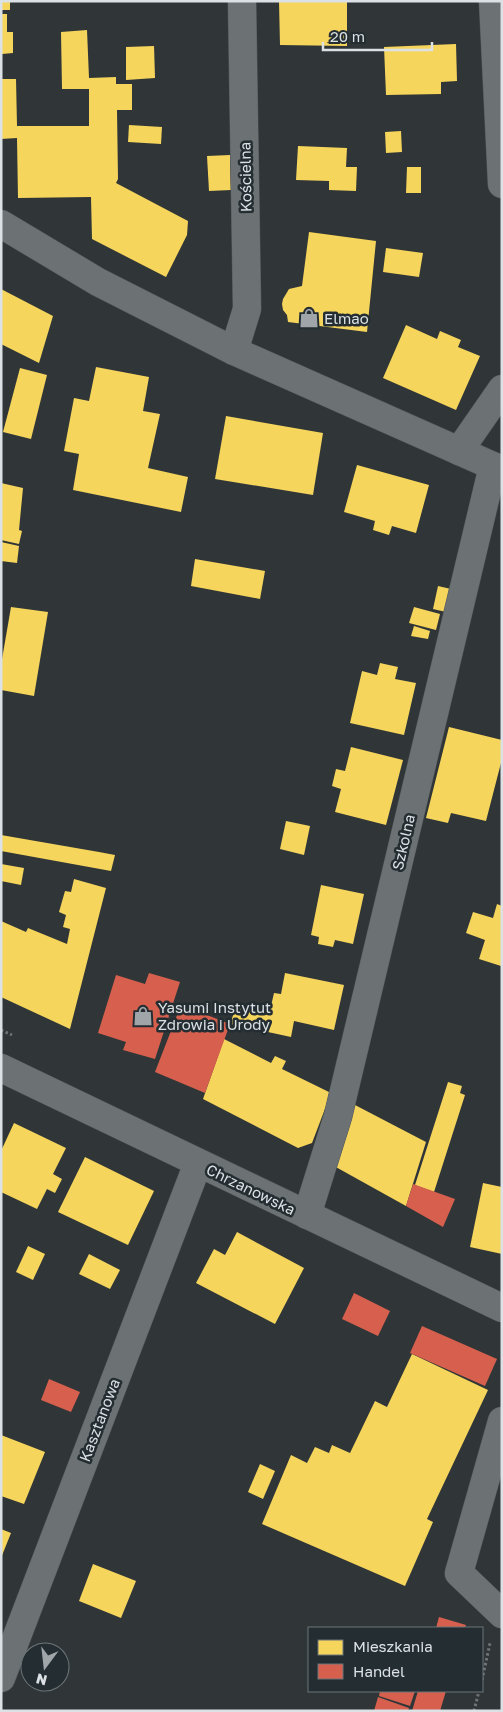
<svg xmlns="http://www.w3.org/2000/svg" width="503" height="1712" viewBox="0 0 503 1712" font-family="'Golos Text',sans-serif">
	<style>
		.homes { fill: #f6d55c }
		.shops { fill: #d6604d }
		.lines { fill: none; stroke-linecap: round; stroke-linejoin: round }
		.minor-casing { stroke: #505457; stroke-width: 29 }
		.path { stroke: #707375; stroke-width: 3; stroke-dasharray: 2.5 2.5; stroke-linecap: butt }
		.minor { stroke: #6c7273; stroke-width: 28 }
		.labels { text-anchor: middle; dominant-baseline: central; stroke-width: 5; stroke-linejoin: round; paint-order: stroke }
		.street-label { font-size: 15px; fill: #dbe1e4; stroke: #232d32 }
		.poi-label { font-size: 15px; fill: #dbe1e4; stroke: #232d32; text-anchor: start }
	</style>
	<rect width="100%" height="100%" fill="#303638"/>
	<g class="homes">
		<rect x="1" y="1" width="9" height="9"/>
		<path d="M279,1h68v45l-67,-1z"/>
		<path d="M1,14h6v18h6v21l-11,1z"/>
		<path d="M87,30l2,48 27,-1v7h16v26h-15l1,69 -2,4 72,38 -1,14 -21,42 -74,-38 -1,-42 -73,1 -1,-60 -16,1v-60h15l1,47h72v-37h-27l-1,-57z"/>
		<path d="M456,44l1,37 -16,1v12l-55,1 -2,-48z"/>
		<path d="M154,46l1,32 -29,2v-33z"/>
		<path d="M129,125l33,2 -1,17 -33,-2z"/>
		<path d="M401,131l1,21 -16,1 -1,-21z"/>
		<path d="M298,146l49,2 -1,19h11l-1,24 -27,-1v-9l-33,-1z"/>
		<path d="M230,155l1,35 -22,1 -2,-35z"/>
		<path d="M407,167h14v26h-15z"/>
		<path d="M309,232l67,9 -9,91 -79,-10 -1,-7 -4,-5 -1,-6 1,-5 6,-10 13,-3z"/>
		<path d="M386,248l37,5 -4,24 -36,-5z"/>
		<path d="M1,289l52,27 -14,47 -38,-19z"/>
		<path d="M406,325l31,14 3,-8 21,9 -3,7 22,9 -24,54 -73,-32z"/>
		<path d="M96,367l53,10 -6,34 17,3 -12,54 40,9 -7,35 -108,-22 6,-36 -15,-3 10,-53 15,3z"/>
		<path d="M20,368l27,7 -16,64 -28,-7z"/>
		<path d="M226,416l97,17 -10,62 -98,-16z"/>
		<path d="M357,465l72,20 -13,48 -24,-7 -3,9 -16,-5 2,-9 -31,-9z"/>
		<path d="M1,483l22,5 -4,42 3,1 -3,13 -18,-4z"/>
		<path d="M1,542l18,4 -2,17 -16,-2z"/>
		<path d="M195,559l70,12 -5,28 -69,-13z"/>
		<path d="M438,586l13,3 -5,23 -13,-3z"/>
		<path d="M11,607l37,5 -14,84 -33,-6v-25z"/>
		<path d="M414,607l26,7 -4,16 -27,-7z"/>
		<path d="M414,626l16,5 -2,8 -17,-3z"/>
		<path d="M380,663l18,4 -3,12 21,4 -12,52 -54,-12 12,-52 15,4z"/>
		<path d="M449,727l53,13v19l-16,62 -35,-8 -3,10 -22,-5z"/>
		<path d="M351,747l52,13 -17,65 -51,-13 6,-23 -9,-3 4,-17 9,2z"/>
		<path d="M286,821l24,5 -6,29 -24,-6z"/>
		<path d="M1,835l98,17 16,3 -4,16 -110,-20z"/>
		<path d="M1,864l23,4 -3,17 -20,-4z"/>
		<path d="M74,879l32,9 -36,141 -69,-32v-76l25,11 2,-4 39,16 3,-15 -7,-2 3,-12 -7,-3 6,-21 6,1z"/>
		<path d="M321,885l43,9 -11,50 -18,-4 -2,7 -15,-3 1,-7 -8,-2z"/>
		<path d="M497,904l5,2 -1,60 -22,-7 6,-19 -19,-7 7,-21 20,6z"/>
		<path d="M285,973l59,12 -10,45 -40,-9 -3,16 -61,-13 6,-17 33,8 5,-22 7,1z"/>
		<path d="M224,1039l47,24 4,-7 11,5 -4,8 49,24 -19,50 -14,5 -95,-49z"/>
		<path d="M448,1082l14,4 -2,7 5,2 -31,97 -19,-7z"/>
		<path d="M355,1105l71,37 -20,64 -72,-40z"/>
		<path d="M14,1123l52,25 -13,26 9,5 -7,14 -8,-4 -10,20 -36,-17v-41z"/>
		<path d="M85,1157l69,34 -26,54 -70,-33z"/>
		<path d="M483,1183l19,4v67l-32,-7z"/>
		<path d="M237,1232l67,36 -29,56 -79,-41 18,-34 11,6z"/>
		<path d="M28,1246l17,8 -12,26 -17,-8z"/>
		<path d="M89,1254l31,16 -10,19 -31,-15z"/>
		<path d="M412,1354l76,36 -61,129 6,3 -28,64 -143,-62 29,-69 16,8 8,-16 14,6 3,-8 18,8 25,-52 12,6z"/>
		<path d="M1,1435l44,17 -21,52 -23,-8z"/>
		<path d="M260,1464l15,7 -12,28 -15,-7z"/>
		<path d="M1,1529l10,4 -10,25z"/>
		<path d="M93,1564l43,17 -15,37 -42,-17z"/>
	</g>
	<g class="shops">
		<path d="M149,973l31,9 -25,77 -32,-9 3,-8 -28,-9 18,-58 29,9z"/>
		<path d="M181,1005l49,19 -25,69 -50,-21z"/>
		<path d="M413,1184l42,15 -12,28 -37,-21z"/>
		<path d="M354,1293l36,18 -12,25 -36,-17z"/>
		<path d="M422,1326l75,33 -12,27 -75,-33z"/>
		<path d="M49,1379l31,13 -9,20 -30,-12z"/>
		<path d="M439,1617l27,8 -1,3h-29z"/>
		<path d="M380,1691h35l-5,15 -31,-10z"/>
		<path d="M418,1691h28l-6,20h-28z"/>
		<path d="M378,1697l31,11 -1,3h-34z"/>
	</g>
	<g class="lines">
		<defs>
			<g id="minor">
				<path d="M493,1l9,183"/>
				<path d="M1,224l97,58 136,69 268,119"/>
				<path d="M234,351l13,-42 -5,-308"/>
				<path d="M459,451l43,-62"/>
				<path d="M1,1068l501,240"/>
				<path d="M307,1215l31,-99 155,-650"/>
				<path d="M502,1421l-43,152 43,41"/>
				<path d="M1,1678l197,-515"/>
			</g>
		</defs>
		<use href="#minor" class="minor-casing"/>
		<g class="path">
			<path d="M1,1030l11,5"/>
			<path d="M482,1680l8,-37"/>
			<path d="M474,1711l5,-20"/>
		</g>
		<use href="#minor" class="minor"/>
	</g>
	<defs>
		<symbol id="shop-bare" viewBox="-9 -9 18 18"><path d="M-5-2.5h2.3a2.7 3.5 0 0 1 5.4 0H5L5.5 6h-11ZM-1.5-2.5h3a1.5 2.3 0 0 0-3 0Z" fill="#9fa5a8" stroke="#232d32" stroke-width="2.5" paint-order="stroke"/></symbol>
	</defs>
	<g fill-rule="evenodd">
		<use href="#shop-bare" x="295" y="304" width="28" height="28"/>
		<use href="#shop-bare" x="129" y="1002" width="28" height="28"/>
	</g>
	<g class="labels">
		<g class="street-label">
			<text transform="translate(245 177) rotate(-91)">Kościelna</text>
			<text transform="translate(403 842) rotate(-77)">Szkolna</text>
			<text transform="translate(251 1189) rotate(26)">Chrzanowska</text>
			<text transform="translate(99 1420) rotate(-69)">Kasztanowa</text>
		</g>
		<g class="poi-label">
			<text x="324" y="318">Elmao</text>
			<text x="158" y="1007">Yasumi Instytut<tspan x="158" dy="17">Zdrowia i Urody</tspan></text>
		</g>
	</g>
	<rect width="503" height="1712" fill="none" stroke="#dbe1e4" stroke-width="5"/>
	<rect x="308" y="1627" width="175" height="65" fill="#232d32" stroke="#6d7579"/>
	<rect x="318" y="1640" width="25" height="15" fill="#f6d55c" stroke="#6d7579"/>
	<text x="353" y="1652" font-size="15" fill="#dbe1e4">Mieszkania</text>
	<rect x="318" y="1664" width="25" height="15" fill="#d6604d" stroke="#6d7579"/>
	<text x="353" y="1677" font-size="15" fill="#dbe1e4">Handel</text>
	<g transform="translate(45 1667) rotate(195)"><circle r="24" fill="#232d32" stroke="#6d7579"/>
	<path d="M0-4L9 19L0 12L-9 19Z" fill="#9fa5a8"/>
	<text y="-8" font-size="14" font-weight="bold" text-anchor="middle" fill="#dbe1e4">N</text>
	</g>
	<path d="M323 42v8h109v-8" fill="none" stroke="#dbe1e4" stroke-width="2.5"/>
	<text x="330" y="42" font-size="15" fill="#dbe1e4" stroke="#232d32" stroke-width="4" paint-order="stroke">20 m</text>
</svg>
